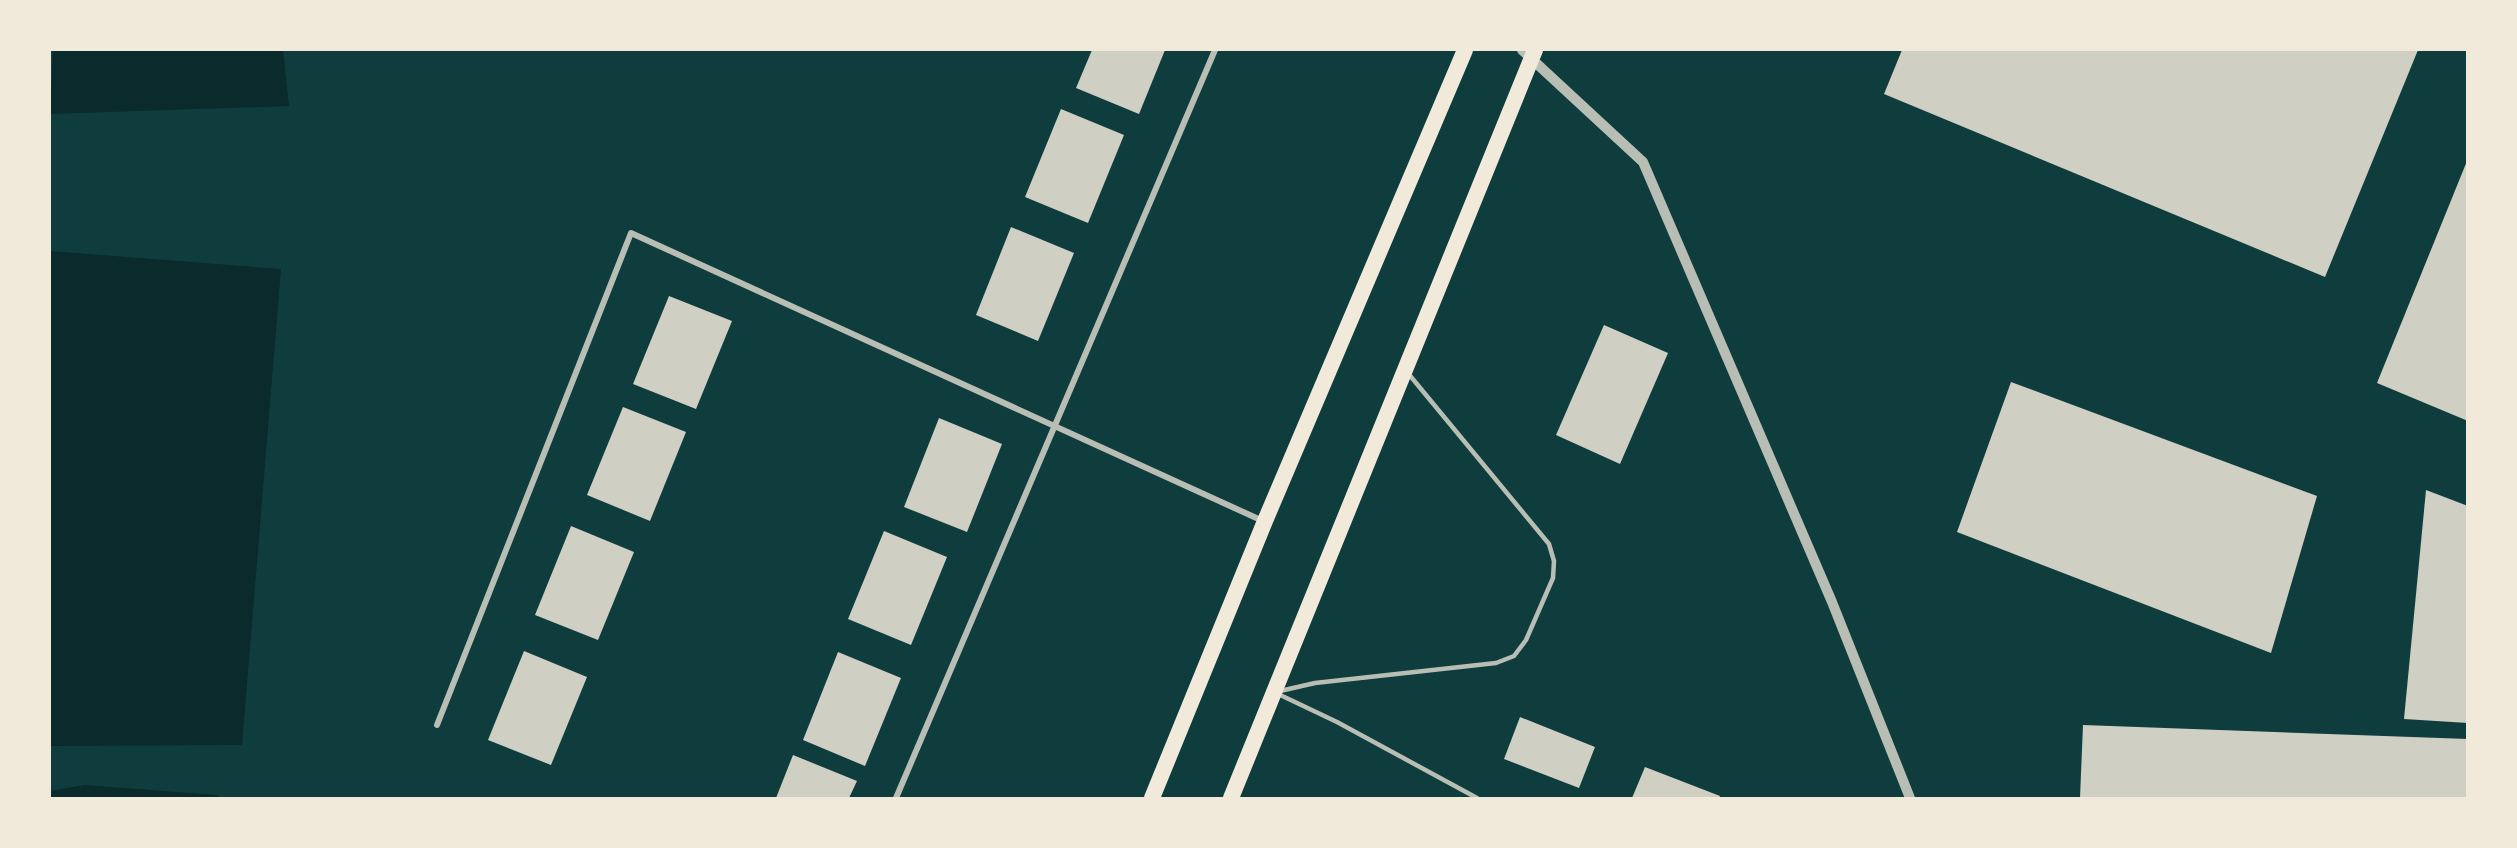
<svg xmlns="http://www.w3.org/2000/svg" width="2517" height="848" viewBox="0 0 2517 848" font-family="'Fira Sans Condensed',sans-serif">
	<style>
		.water { fill: #0a2a2b }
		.building { fill: #cfcfc3 }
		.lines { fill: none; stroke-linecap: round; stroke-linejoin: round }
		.service { stroke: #b8beb3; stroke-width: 4.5 }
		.minor { stroke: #b8beb3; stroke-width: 6 }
		.tertiary { stroke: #b8beb3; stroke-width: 10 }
		.trunk { stroke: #f1e9da; stroke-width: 16 }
	</style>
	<rect width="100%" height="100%" fill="#0f3d3e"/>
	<g class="water">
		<path d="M53,50h230l6,56 -239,8z"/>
		<path d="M50,251l231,18 -39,476 -192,1z"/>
		<path d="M85,785l132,10 3,3h-170v-7z"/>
	</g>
	<g class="building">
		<path d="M1092,50h73l-26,64 -63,-26z"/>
		<path d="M1902,50h516l-93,227 -441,-183z"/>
		<path d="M1061,109l63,26 -36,88 -63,-26z"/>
		<path d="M2467,161h1v260l-91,-38z"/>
		<path d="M1011,227l63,26 -36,88 -62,-26z"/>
		<path d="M669,296l63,25 -36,88 -63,-25z"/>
		<path d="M1604,325l64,28 -48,111 -64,-29z"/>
		<path d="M2011,382l306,114 -46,157 -314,-121z"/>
		<path d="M623,407l63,25 -36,89 -63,-26z"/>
		<path d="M939,418l63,26 -35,88 -63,-25z"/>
		<path d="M2426,490l42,16v217l-64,-4z"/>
		<path d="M571,526l63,26 -36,88 -63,-25z"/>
		<path d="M884,531l63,26 -36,88 -63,-26z"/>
		<path d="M524,651l63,26 -36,88 -63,-25z"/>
		<path d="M838,652l63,26 -36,88 -62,-26z"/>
		<path d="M1520,717l75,30 -16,41 -75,-29z"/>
		<path d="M2083,725l385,14v59h-388z"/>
		<path d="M793,755l64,26 -8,17h-73z"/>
		<path d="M1645,767l75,29 -1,2h-87z"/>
	</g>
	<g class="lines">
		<g class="service">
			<path d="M1280,691l35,-8 181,-20 18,-7 12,-16 27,-62 1,-17 -5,-17 -142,-172"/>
			<path d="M1276,693l61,29 140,76"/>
		</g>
		<g class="minor">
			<path d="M437,725l194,-492 632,288"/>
			<path d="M896,798l319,-748"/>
		</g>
		<path class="tertiary" d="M1522,50l121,112 189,440 78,196"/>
		<g class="trunk">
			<path d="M1152,798l113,-277 200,-471"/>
			<path d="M1231,798l304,-748"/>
		</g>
	</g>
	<rect width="2517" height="848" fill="none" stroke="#f1e9da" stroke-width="102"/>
</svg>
